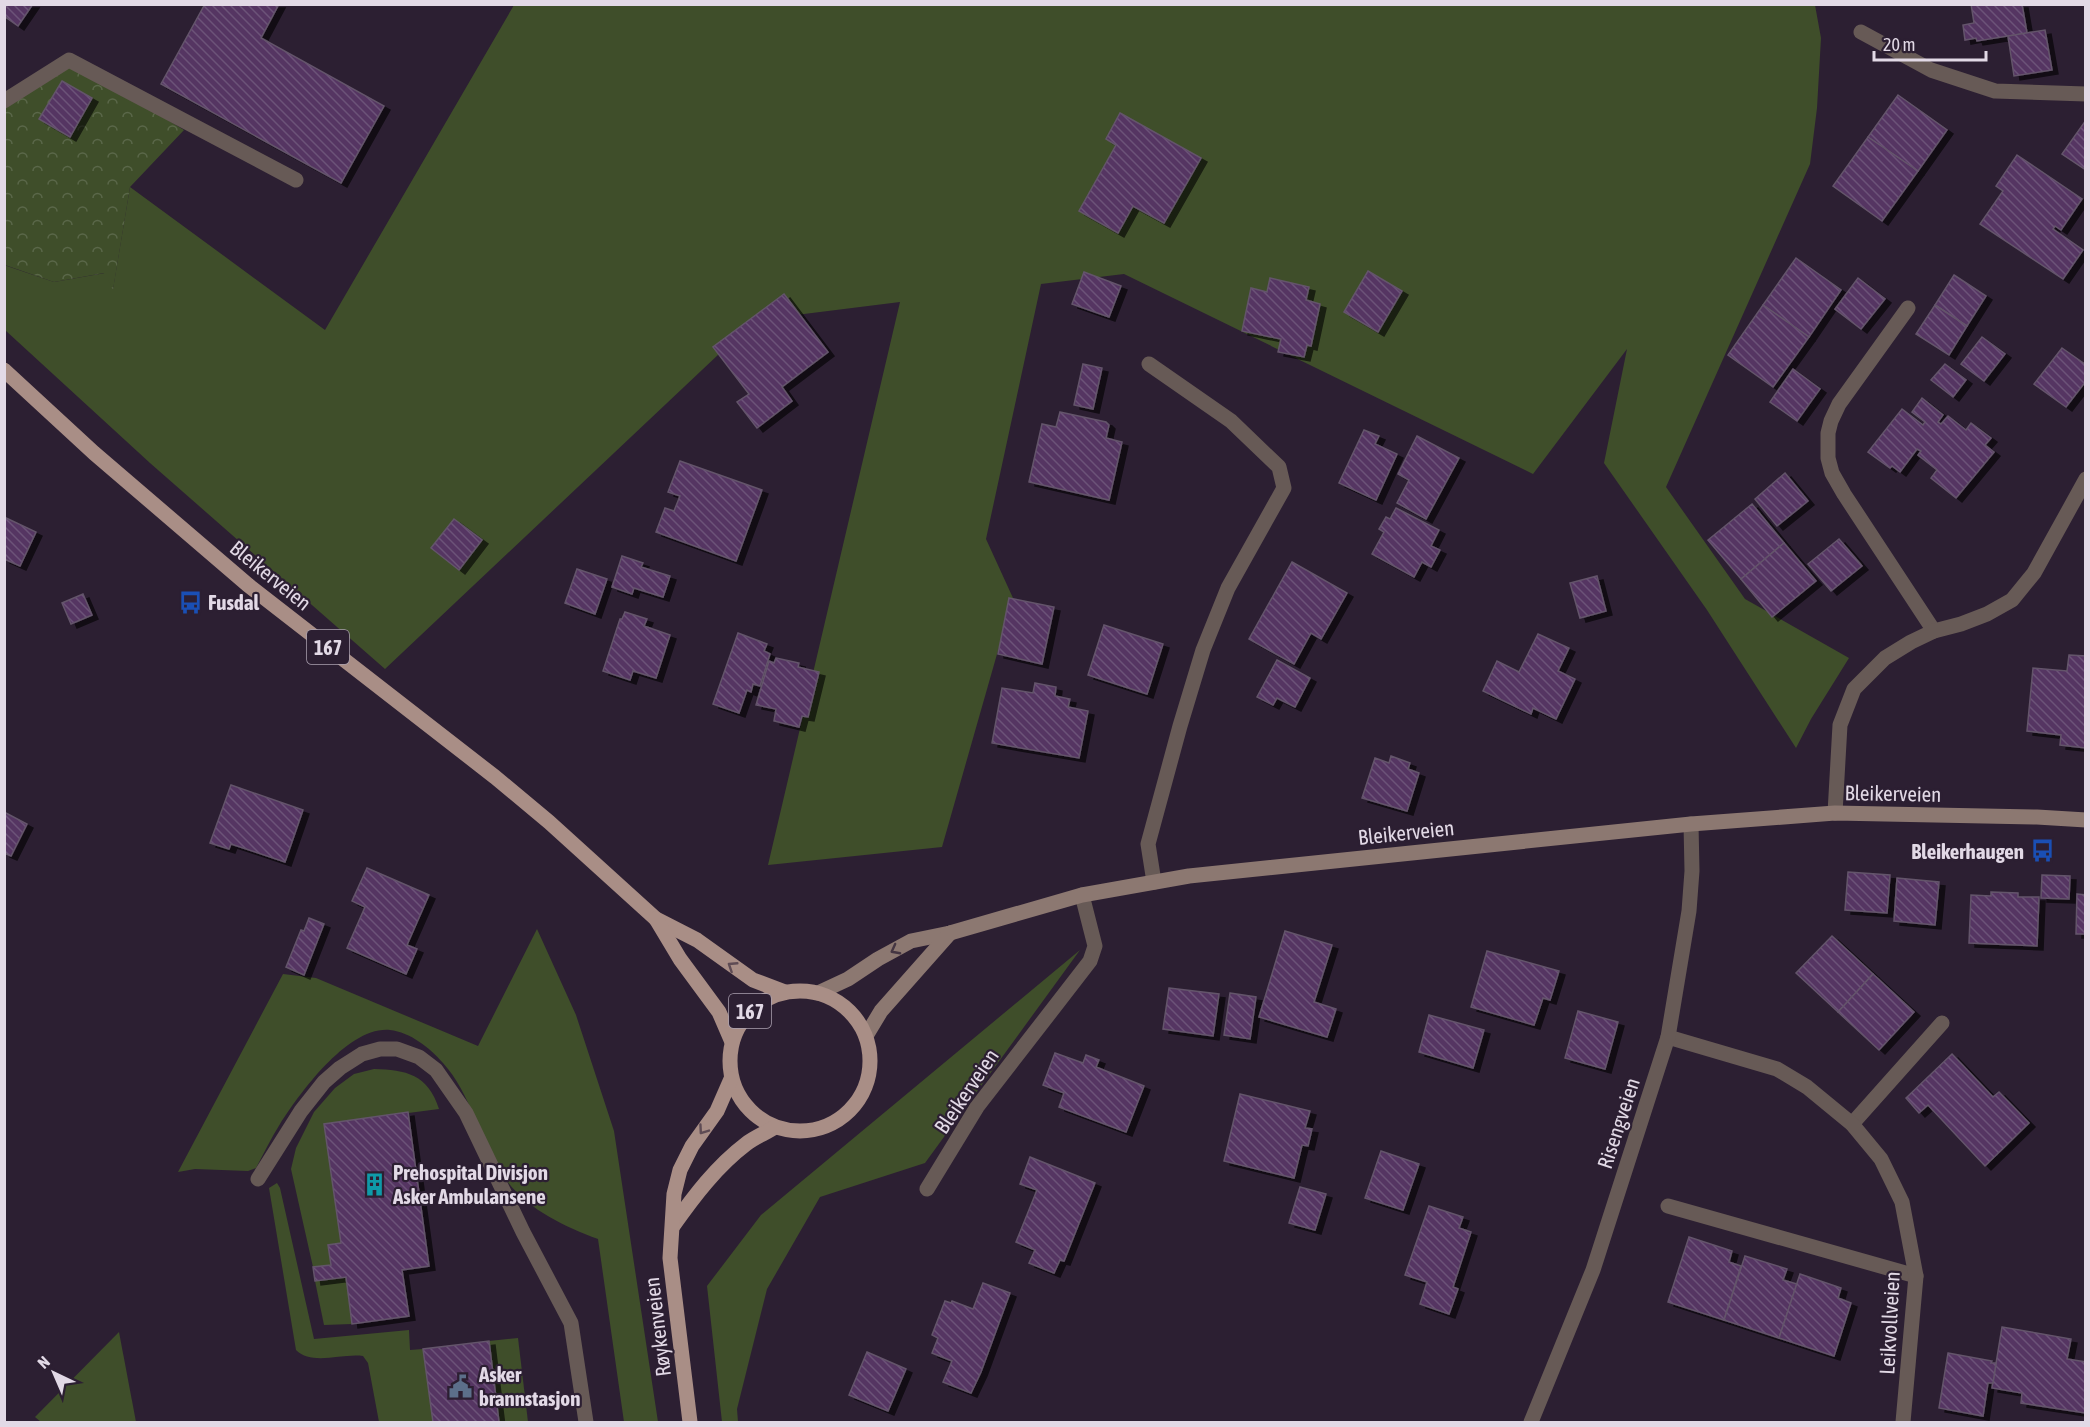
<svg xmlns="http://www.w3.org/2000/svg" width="2090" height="1427" viewBox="0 0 2090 1427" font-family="'Asap Condensed',sans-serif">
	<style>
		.grass { fill: #3f4e2a }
		.forest { fill: url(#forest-crowns) }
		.building { fill: url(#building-back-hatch); stroke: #64546b; stroke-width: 1.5; filter: url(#shadow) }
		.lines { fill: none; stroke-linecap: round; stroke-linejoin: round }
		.lane { stroke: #675a56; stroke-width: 15 }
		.street { stroke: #675a56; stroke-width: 15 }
		.secondary { stroke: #8c7871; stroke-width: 15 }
		.primary { stroke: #a98e86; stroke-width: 15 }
		.oneway { stroke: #443542 }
		.oneway2 { stroke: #5e4b54 }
		.labels { text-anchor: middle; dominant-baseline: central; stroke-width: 4.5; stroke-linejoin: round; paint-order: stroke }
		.shield { fill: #2c1f32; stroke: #aba1b0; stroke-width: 1.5 }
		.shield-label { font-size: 20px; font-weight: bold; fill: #e2d9e6 }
		.street-label { font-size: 21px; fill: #e2d9e6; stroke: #2c1f32 }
		.poi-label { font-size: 21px; font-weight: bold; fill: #e2d9e6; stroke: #2c1f32; text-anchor: start }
	</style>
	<defs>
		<pattern id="forest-crowns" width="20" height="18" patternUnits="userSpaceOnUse" patternTransform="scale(1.5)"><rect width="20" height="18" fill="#3f4e2a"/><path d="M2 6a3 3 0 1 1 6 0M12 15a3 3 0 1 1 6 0" fill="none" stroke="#5a6749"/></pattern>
		<pattern id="building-back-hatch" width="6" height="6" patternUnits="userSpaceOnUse" patternTransform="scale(1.5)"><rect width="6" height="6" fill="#543562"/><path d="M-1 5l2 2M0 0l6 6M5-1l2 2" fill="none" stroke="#6c5278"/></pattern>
		<filter id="shadow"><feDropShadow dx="6" dy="4" stdDeviation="0" flood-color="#0009"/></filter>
	</defs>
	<rect width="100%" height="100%" fill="#2c1f32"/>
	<g class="grass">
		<path d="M514,5h1301l6,33 -4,70 -7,56 -144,323 79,112 104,59 -38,61 -15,29 -89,-138 -103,-147 23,-114 -94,125 -409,-200 -83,10 -55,255 27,59 -71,249 -174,18 132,-563 -145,18 -370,349 -235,-206 -145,-133 -1,-65 50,17 51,-9 8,16 17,-102 195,143z"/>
		<path d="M537,929l39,86 38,116 44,291h-34l-26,-183c-37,-14 -76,-32 -98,-68 -22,-35 -29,-77 -57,-108 -13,-15 -33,-31 -53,-33 -42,-4 -90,63 -110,94 -9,14 -16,29 -24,44l-8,3 -53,-2 -17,3 105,-198 33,4 162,68z"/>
		<path d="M1080,950l-155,213 -105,34 -53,92 -30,120 1,13h-16l-15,-136 54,-71z"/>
		<path d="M374,1069c32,1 54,5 65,40l-115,15 17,119 -13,2 3,20 -18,2 -22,-98 5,-21 18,-36 21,-24 19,-14z"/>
		<path d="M277,1183l3,5 34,151 95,-9 1,20 13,-1 10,73h-54l-11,-59 -5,-7c-21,-3 -51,10 -67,-6l-27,-162z"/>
		<path d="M346,1277l6,47 -28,1 -9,-44z"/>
		<path d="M119,1332l17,90h-95l-6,-5z"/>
		<path d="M518,1338l10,84h-29l-10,-81z"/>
	</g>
	<path class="forest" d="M69,60l115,70 -54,57 -17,103 -9,-17 -50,9 -49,-17 -1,-164z"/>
	<g class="building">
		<path d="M4,4h29l-15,22 -14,-10z"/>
		<path d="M205,4h74l-18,34 123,68 -43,77 -180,-99z"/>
		<path d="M1971,4h51l5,29 -50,8 -1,-3 -11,2 -2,-15 11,-2z"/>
		<path d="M2045,30l7,40 -38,6 -6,-40z"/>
		<path d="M62,81l30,17 -22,39 -31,-18z"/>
		<path d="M1898,95l49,35 -29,41 -50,-34z"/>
		<path d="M1120,113l81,45 -37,65 -31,-17 -15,27 -39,-22 37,-66 -10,-6z"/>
		<path d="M2086,120v50l-24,-16z"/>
		<path d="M1868,137l50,34 -36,50 -49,-35z"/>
		<path d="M2017,155l65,44 -21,31 -6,-4 -2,3 30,21 -20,29 -83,-55 23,-33 -7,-5z"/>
		<path d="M1796,258l45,32 -32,47 -46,-32z"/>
		<path d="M1368,271l34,20 -24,41 -34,-20z"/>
		<path d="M1084,272l37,14 -12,31 -37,-13z"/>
		<path d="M1954,275l32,21 -19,30 -32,-21z"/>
		<path d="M1270,278l39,9 -3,13 14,4 -9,42 -4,-1 -3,12 -26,-5 3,-13 -39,-8 9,-43 16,4z"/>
		<path d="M1858,278l27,21 -24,30 -26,-20z"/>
		<path d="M784,294l44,58 -46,35 10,14 -35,27 -20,-26 12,-8 -36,-47z"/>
		<path d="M1763,305l46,32 -36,50 -45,-32z"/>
		<path d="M1935,305l32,21 -18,29 -33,-21z"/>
		<path d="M1982,337l23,17 -21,27 -23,-17z"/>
		<path d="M2062,348l24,17v16l-20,26 -32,-23z"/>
		<path d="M1083,364l19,4 -9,41 -19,-4z"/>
		<path d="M1945,364l21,16 -13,17 -22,-17z"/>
		<path d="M1793,369l27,20 -23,32 -27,-19z"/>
		<path d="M1922,398l21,17 -5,7 3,2 7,-8 18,14 5,-7 20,15 -6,7 9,7 -38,46 -25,-20 6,-8 -19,-15 3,-4 -4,-2 -17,23 -8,-6 -2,2 -22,-16 34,-43 21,16 2,-3 -13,-10z"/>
		<path d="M1060,412l46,10 3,3 -3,13 16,4 -13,58 -80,-18 13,-58 14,3z"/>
		<path d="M1364,430l15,6 -4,8 22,10 -21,46 -37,-17z"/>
		<path d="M1417,436l42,22 -33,61 -29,-16 12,-23 -11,-6z"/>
		<path d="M680,461l82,29 -26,71 -80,-29 9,-24 9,3 6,-15 -12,-4z"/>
		<path d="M1785,473l23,28 -31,25 -22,-27z"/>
		<path d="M1752,504l32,39 -43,36 -33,-39z"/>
		<path d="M1396,508l43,22 -8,16 9,4 -9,17 -9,-5 -8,15 -42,-23 12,-22 -5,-3 7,-12 4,2z"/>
		<path d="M4,517l32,15 -16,34 -16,-7z"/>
		<path d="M454,519l28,21 -23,30 -28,-22z"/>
		<path d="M1839,539l23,27 -31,25 -23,-27z"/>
		<path d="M1784,543l32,38 -44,36 -31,-38z"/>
		<path d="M622,556l21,7 -2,4 29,9 -7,21 -29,-9 -2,6 -20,-7z"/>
		<path d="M1292,562l55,31 -26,46 -10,-6 -17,31 -45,-25z"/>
		<path d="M577,569l30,10 -12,35 -30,-11z"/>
		<path d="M1597,576l9,35 -26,7 -10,-35z"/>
		<path d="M83,594l9,21 -21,9 -9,-21z"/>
		<path d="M1009,598l45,9 -12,57 -44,-10z"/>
		<path d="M625,612l22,7 -3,7 26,9 -14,43 -23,-7 -3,9 -27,-9 17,-52h2z"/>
		<path d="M1104,625l59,19 -16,50 -59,-19z"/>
		<path d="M738,633l29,11 -3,7 6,3 -10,32 -7,-2 -2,8 -4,-2 -8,23 -26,-9z"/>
		<path d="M1538,634l31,14 -11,23 17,8 -19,40 -23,-11 -2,6 -48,-23 14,-30 22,11z"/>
		<path d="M2069,655l17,1v92l-26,-3 1,-10 -34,-4 6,-63 34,3z"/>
		<path d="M776,658l23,5 -1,4 21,5 -11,45 -6,-1 -3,11 -25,-6 2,-12 -20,-4 13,-44 5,2z"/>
		<path d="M1277,660l33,18 -15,29 -18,-9 -4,7 -16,-8z"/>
		<path d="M1035,683l21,4 -1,9 15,3 -2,8 20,4 -9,47 -87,-15 10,-55 31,5z"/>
		<path d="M1391,756l19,7 -2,6 11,4 -12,38 -45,-13 13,-40 14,5z"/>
		<path d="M231,785l72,25 -18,52 -54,-18 -2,5 -19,-6z"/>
		<path d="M4,812l23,12 -16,32 -7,-3z"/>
		<path d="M367,868l62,27 -22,50 10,4 -11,25 -59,-26 18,-41 -13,-6z"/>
		<path d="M1848,872l42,3 -3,38 -42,-3z"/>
		<path d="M2042,875l28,1 -1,23 -28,-1z"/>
		<path d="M1897,878l42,4 -4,43 -41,-4z"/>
		<path d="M1991,892l27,1v4h21l-2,49 -68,-3 2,-48 20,1z"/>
		<path d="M2077,894l9,1v39h-10z"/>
		<path d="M309,918l15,6 -20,51 -18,-8 15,-37 3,1z"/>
		<path d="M1285,931l47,14 -18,57 22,7 -9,28 -68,-20z"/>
		<path d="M1832,936l41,38 -35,38 -42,-39z"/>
		<path d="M1487,951l72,20 -9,29 -7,-2 -9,27 -63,-18z"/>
		<path d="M1873,974l41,38 -35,38 -41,-38z"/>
		<path d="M1169,988l50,6 -6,42 -50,-7z"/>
		<path d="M1230,993l26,4 -6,42 -26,-4z"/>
		<path d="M1578,1011l40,11 -13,47 -40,-11z"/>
		<path d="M1429,1015l55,15 -11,38 -54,-16z"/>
		<path d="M1055,1053l28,10 3,-8 13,5 -3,7 48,19 -18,46 -67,-25 5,-14 -21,-8z"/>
		<path d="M1952,1054l41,43 6,-5 30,31 -44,43 -57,-61 -9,8 -13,-15z"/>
		<path d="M1240,1094l70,17 -5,17 7,1 -4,17 -6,-1 -8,33 -70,-17z"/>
		<path d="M408,1112l21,154 -27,4 7,46 -57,8 -6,-47 -31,4 -2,-14 18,-2 -3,-20 13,-2 -17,-119z"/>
		<path d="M1381,1151l38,13 -16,46 -38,-12z"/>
		<path d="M1030,1157l65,26 -31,78 -4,-1 -6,13 -25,-10 6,-13 -19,-8 21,-52 -17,-6z"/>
		<path d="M1300,1187l26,7 -11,36 -26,-7z"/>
		<path d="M1429,1206l34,11 -4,11 12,4 -18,55 5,2 -9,25 -29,-10 7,-22 -22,-7z"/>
		<path d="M1689,1237l43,14 -3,11 12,4 -17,54 -56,-18z"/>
		<path d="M1745,1256l42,13 -4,11 14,4 -18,54 -55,-18z"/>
		<path d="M1800,1274l41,14 -3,10 13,5 -17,53 -55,-18z"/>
		<path d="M983,1283l27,10 -29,79 -10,21 -28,-11 9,-21 -20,-8 6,-15 -6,-3 13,-34 6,2 1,-2 21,8z"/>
		<path d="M2002,1327l69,12 -4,20 19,3 -1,51 -64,-10 1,-10 -30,-5z"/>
		<path d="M489,1341l10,81h-66l-10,-73z"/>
		<path d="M867,1352l39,17 -18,42 -39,-16z"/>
		<path d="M1948,1353l44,8 -1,2h5l-3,20h-5l-5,33 -44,-8z"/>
	</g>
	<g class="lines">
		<g class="lane">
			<path d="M1861,32l70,38 64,21 91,3"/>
			<path d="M4,101l65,-41 227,120"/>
			<path d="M1908,308l-69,96 -8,17 -3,12v25l4,15 12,21 90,137"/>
			<path d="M1149,364l82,57 48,46 5,21 -56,100 -25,62 -23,76 -32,118 6,38"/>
			<path d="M1852,1124l90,-101"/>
			<path d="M258,1179l43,-68 23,-29 16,-14 22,-14 18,-5h17l22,8 17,13 30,43 57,119 48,91 15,99"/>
			<path d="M1668,1206l248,70"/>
		</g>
		<g class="street">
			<path d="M1835,813l5,-88 14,-36 31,-31 26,-16 23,-11 27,-7 26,-10 25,-14 22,-27 52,-94"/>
			<path d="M1668,1037l109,32 30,18 45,37 29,35 21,43 14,74 -13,146"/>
			<path d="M927,1189l50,-82 113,-146 5,-15 -13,-51"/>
			<path d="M1531,1422l62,-152 75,-233 21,-126 3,-40 -1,-47"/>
		</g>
		<g class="secondary">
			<path d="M818,993l30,-14 30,-20 33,-18 39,-8 132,-38 107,-19 502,-52 144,-11 202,4 49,3"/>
			<path d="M866,1036l15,-25 69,-78"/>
		</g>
		<g class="primary">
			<path d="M4,370l90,83 154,132 247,192 54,45 107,97 41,21 56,40 32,12"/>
			<path d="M656,919l24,40 39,53 13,30"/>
			<circle cx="800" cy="1061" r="70"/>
			<path d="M673,1226c21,-30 44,-60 73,-82 9,-7 20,-11 29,-17"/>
			<path d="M690,1422l-20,-164 4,-64 6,-24 12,-24 25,-35 14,-32"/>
		</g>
	</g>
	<defs><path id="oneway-chevron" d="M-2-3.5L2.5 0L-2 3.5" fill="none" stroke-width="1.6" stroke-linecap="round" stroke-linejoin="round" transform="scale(1.5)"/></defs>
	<use class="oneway" href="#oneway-chevron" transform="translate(895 950) rotate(152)"/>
	<g class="oneway2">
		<use href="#oneway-chevron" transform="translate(732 966) rotate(-147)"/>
		<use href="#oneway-chevron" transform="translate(703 1130) rotate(125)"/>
	</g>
	<defs>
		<symbol id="bus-bare" viewBox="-9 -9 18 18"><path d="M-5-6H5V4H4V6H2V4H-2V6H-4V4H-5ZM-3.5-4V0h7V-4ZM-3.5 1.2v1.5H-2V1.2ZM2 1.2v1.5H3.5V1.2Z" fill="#1a4fb4" stroke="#2c1f32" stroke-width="2.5" paint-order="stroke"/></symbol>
		<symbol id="building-bare" viewBox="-9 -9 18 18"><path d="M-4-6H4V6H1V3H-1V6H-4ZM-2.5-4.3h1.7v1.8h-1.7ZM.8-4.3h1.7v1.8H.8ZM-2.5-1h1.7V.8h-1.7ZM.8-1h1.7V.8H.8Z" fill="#0f9aa8" stroke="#2c1f32" stroke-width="2.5" paint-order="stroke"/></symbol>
		<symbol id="civic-bare" viewBox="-9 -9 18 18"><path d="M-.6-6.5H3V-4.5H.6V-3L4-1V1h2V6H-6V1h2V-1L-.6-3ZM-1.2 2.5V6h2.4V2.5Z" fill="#5c6f8a" stroke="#2c1f32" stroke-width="2.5" paint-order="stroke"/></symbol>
	</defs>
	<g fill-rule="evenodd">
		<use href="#bus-bare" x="174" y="586" width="33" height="33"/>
		<use href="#bus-bare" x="2026" y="834" width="33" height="33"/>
		<use href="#building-bare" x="358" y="1168" width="33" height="33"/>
		<use href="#civic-bare" x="444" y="1370" width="33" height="33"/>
	</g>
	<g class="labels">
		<g class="shield">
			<rect x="307" y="630" width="42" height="34" rx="4.5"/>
			<rect x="729" y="994" width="42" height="34" rx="4.5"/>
		</g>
		<g class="shield-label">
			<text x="328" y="647">167</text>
			<text x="750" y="1011">167</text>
		</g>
		<g class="street-label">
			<text transform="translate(271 575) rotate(39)">Bleikerveien</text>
			<text transform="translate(1893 793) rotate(1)">Bleikerveien</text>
			<text transform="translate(1406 832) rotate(-6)">Bleikerveien</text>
			<text transform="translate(966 1091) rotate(-56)">Bleikerveien</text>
			<text transform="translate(1618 1123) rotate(-72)">Risengveien</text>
			<text transform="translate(1889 1323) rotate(-87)">Leikvollveien</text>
			<text transform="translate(657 1327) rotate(-97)">Røykenveien</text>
		</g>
		<g class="poi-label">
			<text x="208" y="602">Fusdal</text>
			<text x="2024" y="851" text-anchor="end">Bleikerhaugen</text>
			<text x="393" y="1172">Prehospital Divisjon<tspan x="393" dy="24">Asker Ambulansene</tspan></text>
			<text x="479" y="1374">Asker<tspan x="479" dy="24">brannstasjon</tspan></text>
		</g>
	</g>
	<rect width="2090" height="1427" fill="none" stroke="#e2d9e6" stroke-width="12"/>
	<g transform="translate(54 1373) rotate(316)" stroke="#2c1f32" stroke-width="4.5" paint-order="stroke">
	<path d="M0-4.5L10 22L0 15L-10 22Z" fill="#e2d9e6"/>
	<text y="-9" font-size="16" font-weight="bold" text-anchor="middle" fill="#e2d9e6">N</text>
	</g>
	<path d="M1874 51v9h112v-9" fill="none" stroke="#e2d9e6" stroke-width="3"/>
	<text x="1883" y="51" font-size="18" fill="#e2d9e6" stroke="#2c1f32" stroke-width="4.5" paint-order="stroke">20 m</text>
</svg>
